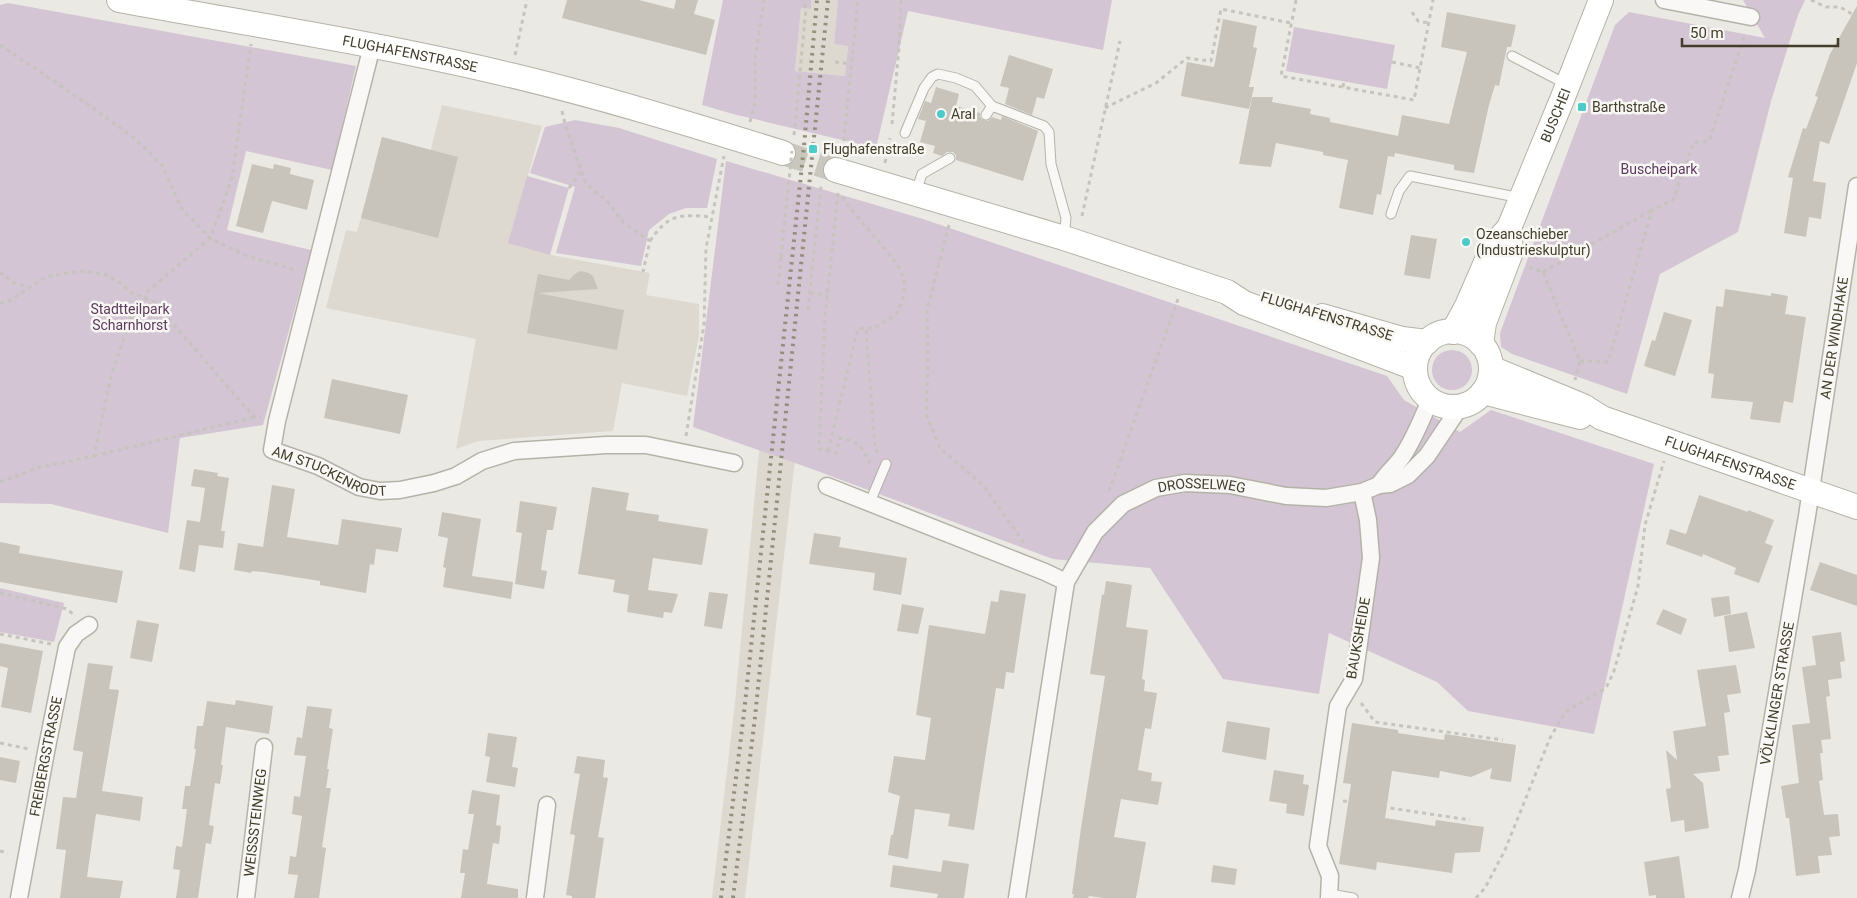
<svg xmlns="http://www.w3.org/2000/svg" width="1857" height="898" viewBox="0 0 1857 898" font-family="Roboto,sans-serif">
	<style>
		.built { fill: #ddd9d1 }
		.green { fill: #d3c5d4 }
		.building { fill: #c8c4bb }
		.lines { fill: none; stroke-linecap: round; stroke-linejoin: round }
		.secondary-tunnel { stroke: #c9c7be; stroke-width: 24; stroke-dasharray: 24 12; stroke-linecap: butt }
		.lane-casing { stroke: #b5b2a8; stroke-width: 11 }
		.street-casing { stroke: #b5b2a8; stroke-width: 19 }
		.secondary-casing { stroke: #b5b2a8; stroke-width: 26 }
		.path { stroke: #c6c4bd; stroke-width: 3; stroke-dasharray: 4 4; stroke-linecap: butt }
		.lane { stroke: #f9f8f6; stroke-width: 9 }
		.street { stroke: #f9f8f6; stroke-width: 16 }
		.secondary { stroke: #fff; stroke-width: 24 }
		.rail { stroke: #948f7d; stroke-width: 4; stroke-dasharray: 2.5 5; stroke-linecap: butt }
		.path-bridge { stroke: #c6c4bd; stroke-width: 3; stroke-dasharray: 4 4; stroke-linecap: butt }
		.poi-dot { fill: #4ecbc9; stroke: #f8f7f3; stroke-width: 2 }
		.labels { text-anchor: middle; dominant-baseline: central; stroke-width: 5; stroke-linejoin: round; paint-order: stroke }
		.street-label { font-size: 14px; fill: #433d2b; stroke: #f8f7f3 }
		.poi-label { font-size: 14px; fill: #433d2b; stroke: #f8f7f3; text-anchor: start }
		.park-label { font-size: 14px; fill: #5c395e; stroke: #f8f7f3 }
	</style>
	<rect width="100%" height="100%" fill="#ebe9e3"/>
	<g class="built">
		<path d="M811,0h27l-4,44 14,1 -3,31 -50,-5 6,-63h10z"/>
		<path d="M442,105l100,21 -33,117 42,12 99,18 -4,22 53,9v32l-12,60 -65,-13 -9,48 -135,10 -22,8 20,-110 -150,-31 20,-78 11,2 12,-44 5,1 5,-21 -5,-1 8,-30 27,7 -1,7 21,6z"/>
		<path d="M778,293l34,18 -67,587h-33l23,-196 23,-240z"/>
	</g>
	<g class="green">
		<path d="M723,0h88v9l-10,-1 -6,63 50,5 3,-30 -14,-2 4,-44h274l-9,50 -195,-39 -32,137 -143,-34 -31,-9z"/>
		<path d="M1743,0h62l-7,15 -27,86 -33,131 -78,42 -33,120 -115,-40 -11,-7 -1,-14 115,-308 14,-13 136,26z"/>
		<path d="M8,3l348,63 -24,104 -86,-19 -19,79 84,20 -48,175 -83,13 -12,95 -117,-29 -51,-1v-498z"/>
		<path d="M1294,27l101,18 -8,44 -101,-18z"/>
		<path d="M575,120l44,8 98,31 -10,49h-21l-17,6 -20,16 -8,36 -85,-13 19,-66 -45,-14 15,-46z"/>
		<path d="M726,161l197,58 464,157 17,24 56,32 31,-22 163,54 -60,270 -126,-23 -31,-29 -108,-49 -10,61 -96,-15 -73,-111 -97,-9 -241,-90 -119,-42z"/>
		<path d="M527,176l42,12 -19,67 -42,-12z"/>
		<circle cx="1452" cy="370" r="20"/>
		<path d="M0,588l64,15 -10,39 -54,-10z"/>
	</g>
	<g class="building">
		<path d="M567,0h72l35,9 2,-9h22l-4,14 21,6 -9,35 -144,-37z"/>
		<path d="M1857,6v57l-28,81 -9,-3 -7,40 13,2 -5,36 -12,-2 -3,20 -22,-4 9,-55 -5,-1 15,-49 3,1 12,-32 -3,-1 15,-42z"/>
		<path d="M1447,12l69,13 -5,22h-4l-8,39 -4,-1 -6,20 -15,68 -20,-3v-5l-59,-12 -1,4 -6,-1 -7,39 -4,-1 -4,21 -34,-7 9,-48 -25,-5v-3l-47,-9 -5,24 -32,-3 13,-67h21l-1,5 39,7 -1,5 20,4v4l68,14 4,-21 47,9 18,-72 -26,-5z"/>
		<path d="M1223,19l34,7 -4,21 4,1 -8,39h5l-5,22 -68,-13 6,-34 27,5z"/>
		<path d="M1009,55l44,14 -9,30 -7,-2 -5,18 -27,-11 4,-16 -9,-2z"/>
		<path d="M936,87l23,7 -3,12 24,7v4l3,3 5,1 4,-4 9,3 1,-4 36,15 -15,50 -67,-21v-5l-3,-3h-6l-5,4 -9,-3 2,-7 -15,-4 6,-21 -8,-2 7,-18 6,2z"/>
		<path d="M382,137l76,20 -20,81 -77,-20z"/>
		<path d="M252,164l21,5 1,-5 17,4 -1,6 24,6 -7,30 -35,-9 -9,32 -27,-7z"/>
		<path d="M1411,235l26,4 -7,40 -26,-4z"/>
		<path d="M581,271l8,2 4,3 5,13 -60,4 86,17 -7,40 -90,-17 11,-59 31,6 7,-7z"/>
		<path d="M1725,289l46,7v-3l17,3 -3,18 21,3 -13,86 -9,-2 -4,22 -30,-4 3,-17 -42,-4 3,-24 -6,-1 8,-67 7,1z"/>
		<path d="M1664,312l28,8 -17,56 -31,-10 8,-26 3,1z"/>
		<path d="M332,379l76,16 -8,39 -76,-16z"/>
		<path d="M194,469l24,4 -1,3 12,2 -8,53h4l-2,17 -24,-3 -4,27 -16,-3 8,-49 13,2 5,-34 -14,-2z"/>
		<path d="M272,485l23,4 -8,48 51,8 4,-26 60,9 -4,24 -22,-3 -2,16 -4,-1 -4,29 -46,-8v-4l-57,-9 -11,-1 -1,2 -17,-3 4,-27 25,4z"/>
		<path d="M592,487l37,6 -3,17 33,5 -1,6 50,8 -6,36 -49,-7 -5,32 30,4 -6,19 -8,-1 -1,6 -36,-6 2,-17 -16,-3 2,-12 -37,-6z"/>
		<path d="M1699,495l49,17v-2l26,10 -9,23 8,3 -14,37 -25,-9 2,-6 -33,-14 -1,3 -36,-13 4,-15 16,5z"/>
		<path d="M520,501l37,6 -4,23h-6l-6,40 6,1 -3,18 -29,-5 7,-51 -6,-1z"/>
		<path d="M442,512l39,7 -9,57 41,6 -2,17 -68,-12 3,-19 -3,-1 5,-29 -10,-2z"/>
		<path d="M814,533l27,4 -2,10 68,11 -6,37 -28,-5 2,-17 -66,-9z"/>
		<path d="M0,542l20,4 -1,7 104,18 -6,32 -117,-21z"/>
		<path d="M1820,562l37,13v31l-47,-16z"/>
		<path d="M1106,581l26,4 -6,42 22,3 -6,49 3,1 -1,11 13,2 -6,36 -6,-1 -7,42 14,3 -1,8 11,1 -4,23 -37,-6 -7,38 32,5 -10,56h-32l-15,-2 -1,2h-15l1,-4h-2l9,-66 24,-152 -15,-2 12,-80 2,1z"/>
		<path d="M1000,590l26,4 -12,79 -8,-1 -2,17 -8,-1 -22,142 -26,-4 2,-12 -35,-5 -7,50 -20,-4 3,-20h2l7,-39 -12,-4 6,-36 31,4 6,-42 -15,-3 13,-90 56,9 6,-33 7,1z"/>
		<path d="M709,592l19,2 -6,35 -18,-3z"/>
		<path d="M1729,596l2,18 -17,3 -3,-19z"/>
		<path d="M902,604l22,4 -6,26 -21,-3z"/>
		<path d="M1663,609l24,10 -6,16 -25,-11z"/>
		<path d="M1747,612l8,36 -26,4 -5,-36z"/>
		<path d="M137,620l22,4 -7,38 -22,-4z"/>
		<path d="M1841,632l4,29 -5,1 2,16 -14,2 2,16 -4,1 5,42 -10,1 2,13h-3l3,27 -4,1 5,34 14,-1 2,22 -11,1 3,18 -14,1 2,17 -24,3 -7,-58h-3l-5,-32 18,-3 -7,-58 18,-2 -8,-56 14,-2 -4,-29z"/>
		<path d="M0,643l43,8 -12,62 -30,-6 7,-39 -8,-2z"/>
		<path d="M88,663l25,3 -4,23 10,1 -17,101 41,6 -3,24 -44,-7 -9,63 36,4 -3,17h-60l6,-48 -10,-1 7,-52 13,1 7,-46 -10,-2z"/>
		<path d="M1736,665l5,28 -14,2 3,17 -6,1 5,42 -11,1 2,15 -27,3 10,9 6,45 -24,4 -1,-12 -13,2 -5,-33 5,-1 -5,-38 11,10 -4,-29 33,-5 -9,-56z"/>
		<path d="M236,700l37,6 -4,28 -43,-7 -5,38h2l-3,19 -5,-1 -6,42 5,1 -3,18 -5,-1 -8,55h-22l4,-28 -7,-1 3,-23 6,1 5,-38h-5l3,-23h5l6,-37h-2l3,-23h6l4,-25 28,4z"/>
		<path d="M307,706l25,3 -3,19 4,1 -6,40h2l-3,19h5l-9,59 4,1 -7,50h-25l4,-23 -10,-1 2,-18 6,1 6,-41 -10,-2 2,-18 6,1 6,-41 -12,-1 3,-18 5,1z"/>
		<path d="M1227,721l43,7 -4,32 -44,-8z"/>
		<path d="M1352,723l46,7v3l46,7 1,-6 71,11 -5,37 -21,-3 2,-11 -21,9 -31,-6 -1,7 -47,-7 -7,47 50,8 1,-6 48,7 -4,25 -25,1 -3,20 -75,-11 -1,8 -37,-6 12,-80 -8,-1z"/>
		<path d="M488,733l29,4 -5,30 6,1 -3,19 -29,-5 4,-25 -5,-1z"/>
		<path d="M577,756l28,4 -2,17 5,1 -10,59 6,1 -9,60h-23v-2l-6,-1 9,-60 -5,-1 10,-60 -6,-1z"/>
		<path d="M0,757l20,4 -4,22 -16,-3z"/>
		<path d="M1274,770l30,5 -1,9 6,1 -5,31 -18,-3 1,-9 -18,-3z"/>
		<path d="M472,790l28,5 -4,30 5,1 -2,18 -6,-1 -6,41 31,5v9h-57l4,-25h-5l3,-24 5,1 6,-36h-6z"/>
		<path d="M1679,856l6,42h-29v-3l-7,1 -5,-34z"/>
		<path d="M943,860l26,4 -5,34h-27l1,-4 -48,-7 3,-22 48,7z"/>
		<path d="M1213,865l24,4 -2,16 -24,-3z"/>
	</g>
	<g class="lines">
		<path class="secondary-tunnel" d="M783,153l53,17"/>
		<defs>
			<g id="lane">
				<path d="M1512,56l54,28"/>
				<path d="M986,115l6,-9"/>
				<path d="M905,133l19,-45 8,-11 6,-3 18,4 19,8 17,20 52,20 5,6 2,32 15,54 -2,20"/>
				<path d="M916,192l6,-18 28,-16"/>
				<path d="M1391,214l8,-23 11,-15 111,22"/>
				<path d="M870,502l16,-38"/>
				<path d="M1330,894l23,4"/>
			</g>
			<g id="street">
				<path d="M1664,0l87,17"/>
				<path id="s1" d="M372,46l-95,375 -5,29 46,16 41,21 21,4 20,-1 34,-7 22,-7 26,-15 32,-10 92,-6h40l88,18"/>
				<path d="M1379,485c7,-11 16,-18 23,-28 12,-18 20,-38 28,-57"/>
				<path d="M827,486l218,86 21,10"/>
				<path id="s2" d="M19,898l27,-146 21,-105 9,-13 13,-9"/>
				<path id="s3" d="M246,898l18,-151"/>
				<path d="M535,898l12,-93"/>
				<path id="s4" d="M1017,898l49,-316 29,-50 28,-28 33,-16 29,-5 45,2 56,11 40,2 36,-6 17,-7 11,-1 18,-9 19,-19 33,-49"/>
				<path d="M1329,898l1,-22 -12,-30 20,-140 16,-27 17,-121 -3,-38 -6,-28"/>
				<path id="s5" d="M1740,898l7,-28 60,-354 50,-330"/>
			</g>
			<g id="secondary">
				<path id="s6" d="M119,0c130,24 262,44 391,75 92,22 183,50 273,78"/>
				<path d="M836,170l228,68 163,54 17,11 171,65"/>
				<path d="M1322,316l80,23 25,3"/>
				<circle cx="1453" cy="369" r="38"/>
				<path id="s7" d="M1453,332l14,-26 26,-60 16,-18 54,-131 38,-97"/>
				<path d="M1481,344l3,-21 27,-71 -2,-24"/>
				<path id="s8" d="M1491,368l92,38 19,12 255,89"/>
				<path d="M1483,392l97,25"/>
			</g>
		</defs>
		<use href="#lane" class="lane-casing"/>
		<use href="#street" class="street-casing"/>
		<use href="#secondary" class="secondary-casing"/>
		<g class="path">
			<path d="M1296,0l-15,76 133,24 19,-100"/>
			<path d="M1811,0l15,7h14l17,10"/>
			<path d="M1412,12l6,9 11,2"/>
			<path d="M0,45l89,60 45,33 28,27 19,43 29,30 37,18 49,14"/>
			<path d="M515,55l12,-55"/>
			<path d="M835,62l16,2"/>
			<path d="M1392,62l29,6"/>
			<path d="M1343,87l1,-6"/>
			<path d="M1105,108l51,-25 31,-25 24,3 10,-52 70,14"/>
			<path d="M562,111l3,13 21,60 21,17 17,22 26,18 -7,31"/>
			<path d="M750,122l5,-21v-42l9,-59"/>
			<path d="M892,124l7,-76 2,-48"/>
			<path d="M794,135l12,-127 -4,-8"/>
			<path d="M843,149l15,-149"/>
			<path d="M885,163l5,-25"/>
			<path d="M569,188l13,-18"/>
			<path d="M838,193l-13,125 -6,131 17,4 4,-15c19,4 21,8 30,25"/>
			<path d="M1082,216l38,-175"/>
			<path d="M949,225l-22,84 1,51 -2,54 14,34 43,37 41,58"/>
			<path d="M650,241c18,-27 30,-27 61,-24"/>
			<path d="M1529,267l14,5 37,89 -5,19"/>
			<path d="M0,272l12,10 17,6"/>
			<path d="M1543,272l109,-62"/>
			<path d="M778,285l3,-28"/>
			<path d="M810,293l17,2"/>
			<path d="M0,303l7,-1 41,-26 36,-5 23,4 16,10 9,8 22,9 93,107 8,8 6,1"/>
			<path d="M808,310l13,-124"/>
			<path d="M866,330l9,118 3,5"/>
			<path d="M1580,361l28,1 44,-152 21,-10 21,-58 15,-1 36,-107"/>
			<path d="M686,436l18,-112 2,-76 18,-92"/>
			<path d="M828,451l30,-123c14,2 25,-4 36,-12 4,-3 5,-7 7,-12 3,-7 4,-16 3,-23 -2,-21 -51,-63 -63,-87"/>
			<path d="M94,456l161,-39"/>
			<path d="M0,482l37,-14 57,-12 17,-80 20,-58 9,-9 8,-18 62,-53 9,-23 13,-38 19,-133"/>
			<path d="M1109,491l69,-192"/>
			<path d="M0,593l67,16 6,5"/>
			<path d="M0,634l51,10"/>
			<path d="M1361,703l14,19 128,18"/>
			<path d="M0,743l29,6"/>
			<path d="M1343,801l127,19"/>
			<path d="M0,851l8,2"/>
			<path d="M1476,898l9,-10 20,-38 45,-112 15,-26 41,-24 8,-17 24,-85 7,-61 19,-64"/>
		</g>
		<use href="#lane" class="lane"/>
		<use href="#street" class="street"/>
		<use href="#secondary" class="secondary"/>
		<g class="rail">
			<path d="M721,898l23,-185 60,-567 13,-146"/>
			<path d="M733,898l22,-181 73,-717"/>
		</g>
		<path class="path-bridge" d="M781,257l11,-106"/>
	</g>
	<g class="poi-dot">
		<rect x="1577" y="102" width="10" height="10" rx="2.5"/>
		<circle cx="941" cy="114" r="5"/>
		<rect x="808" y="144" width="10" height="10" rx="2.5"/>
		<circle cx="1466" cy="242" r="5"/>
	</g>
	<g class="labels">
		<g class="street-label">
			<text stroke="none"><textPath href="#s6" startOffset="296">FLUGHAFENSTRASSE</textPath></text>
			<text stroke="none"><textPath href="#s7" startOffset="241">BUSCHEI</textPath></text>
			<text transform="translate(1327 316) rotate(17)">FLUGHAFENSTRASSE</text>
			<text stroke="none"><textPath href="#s5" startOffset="568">AN DER WINDHAKE</textPath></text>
			<text stroke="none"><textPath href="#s8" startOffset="258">FLUGHAFENSTRASSE</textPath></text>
			<text stroke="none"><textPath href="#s1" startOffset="478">AM STUCKENRODT</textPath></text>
			<text stroke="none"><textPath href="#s4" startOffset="500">DROSSELWEG</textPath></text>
			<text transform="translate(1358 638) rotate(-80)">BAUKSHEIDE</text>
			<text stroke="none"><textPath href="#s5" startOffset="208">VÖLKLINGER STRASSE</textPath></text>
			<text stroke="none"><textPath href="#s2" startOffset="144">FREIBERGSTRASSE</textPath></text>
			<text stroke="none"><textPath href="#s3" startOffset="76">WEISSSTEINWEG</textPath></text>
		</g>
		<g class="poi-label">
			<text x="1592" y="107">Barthstraße</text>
			<text x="951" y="114">Aral</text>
			<text x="823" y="149">Flughafenstraße</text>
			<text x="1476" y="234">Ozeanschieber<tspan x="1476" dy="16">(Industrieskulptur)</tspan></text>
		</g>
		<g class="park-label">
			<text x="1659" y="169">Buscheipark</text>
			<text x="130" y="309">Stadtteilpark<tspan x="130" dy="16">Scharnhorst</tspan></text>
		</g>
	</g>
	<path d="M1682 38v8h156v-8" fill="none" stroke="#433d2b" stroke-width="2.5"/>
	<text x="1690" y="38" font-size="15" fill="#433d2b" stroke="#f8f7f3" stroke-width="4" paint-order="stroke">50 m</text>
</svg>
